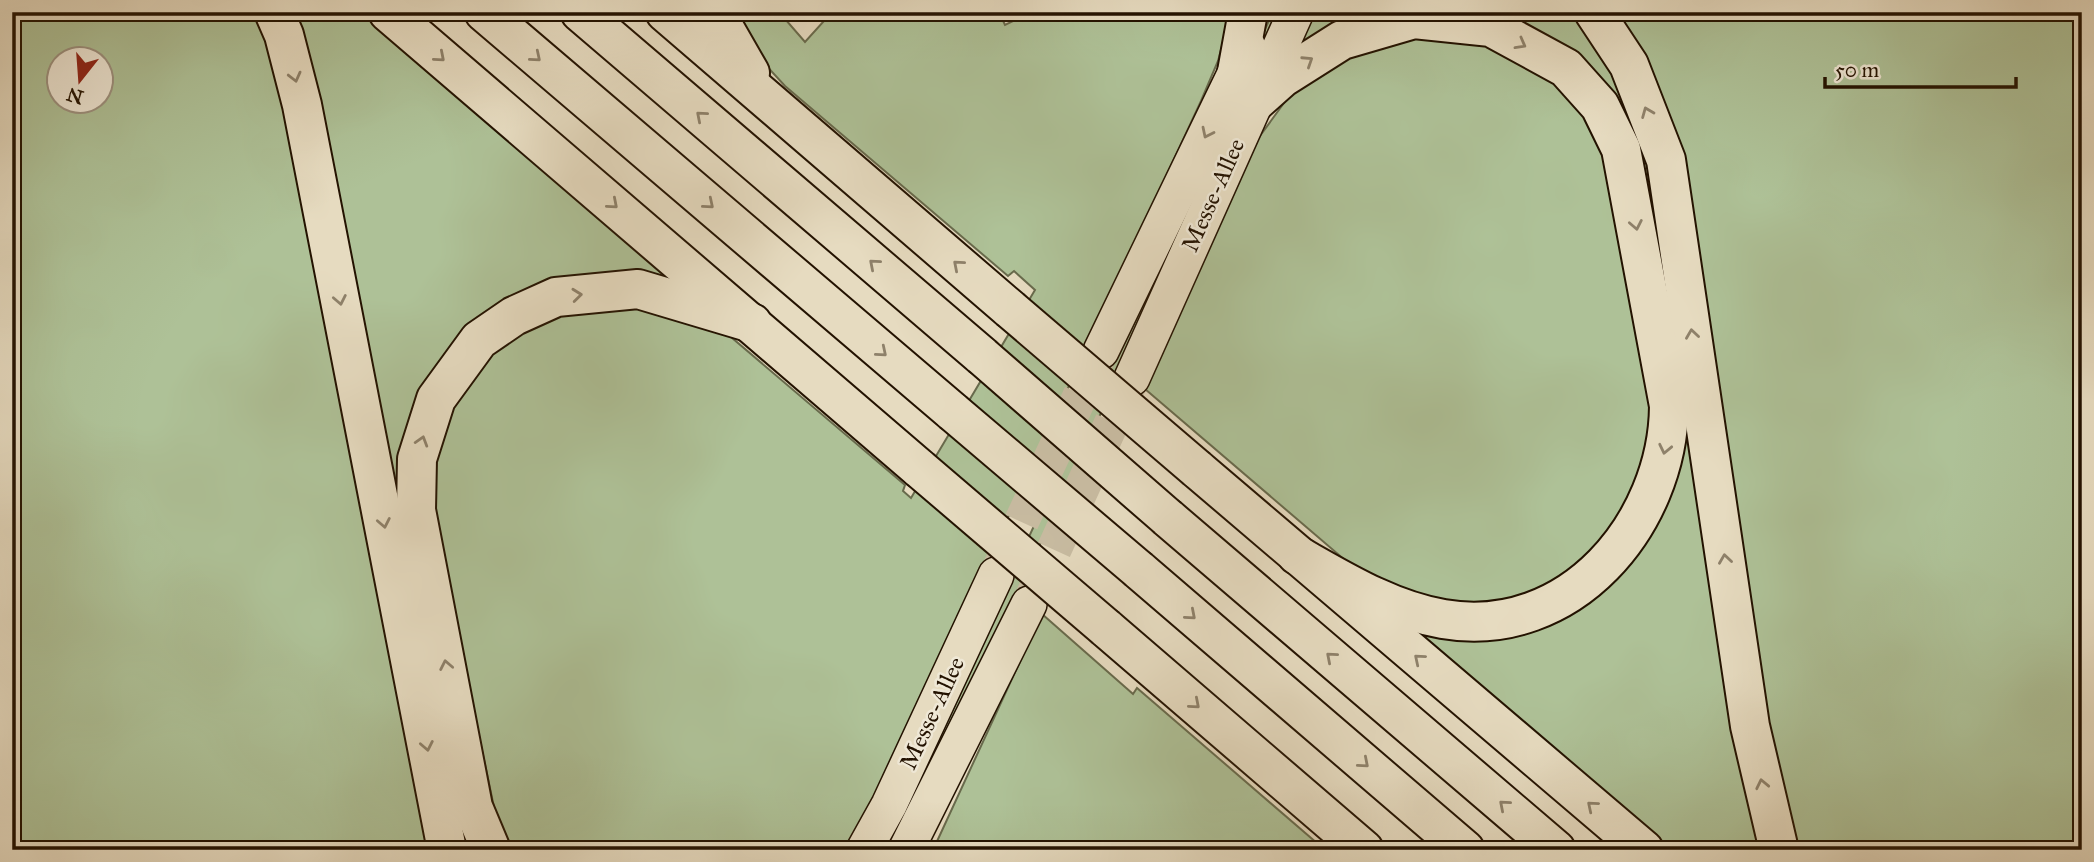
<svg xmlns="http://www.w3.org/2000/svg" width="2094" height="862" viewBox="0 0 2094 862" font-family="'IM FELL Great Primer',serif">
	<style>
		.green { fill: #aec197; stroke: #686a4c; stroke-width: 2; fill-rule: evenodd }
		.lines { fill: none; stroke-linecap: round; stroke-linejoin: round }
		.major-tunnel { stroke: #c9bda3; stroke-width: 35; stroke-dasharray: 35 18; stroke-linecap: butt }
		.major-casing { stroke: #231200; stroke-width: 38 }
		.highway-casing { stroke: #231200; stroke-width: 42 }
		.major { stroke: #e6dbc0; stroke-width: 35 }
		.highway { stroke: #e6dbc0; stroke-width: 38 }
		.highway-bridge-casing { stroke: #231200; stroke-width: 42; stroke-linecap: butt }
		.highway-bridge { stroke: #e6dbc0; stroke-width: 38 }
		.oneway { stroke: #8e816a }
		.labels { text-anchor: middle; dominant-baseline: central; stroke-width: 5; stroke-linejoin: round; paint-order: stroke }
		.street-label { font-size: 24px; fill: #231200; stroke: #efe8d6 }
	</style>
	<rect width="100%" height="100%" fill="#e6dbc0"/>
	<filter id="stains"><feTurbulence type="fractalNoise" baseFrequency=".00286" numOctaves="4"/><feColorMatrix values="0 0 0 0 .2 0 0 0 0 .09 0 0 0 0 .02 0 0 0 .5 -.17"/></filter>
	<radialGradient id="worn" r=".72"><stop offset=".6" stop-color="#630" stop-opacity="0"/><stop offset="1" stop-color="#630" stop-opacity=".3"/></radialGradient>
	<g class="green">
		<path d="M12,12h250l12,32 166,806h-428zM60,60h42v42h-42z"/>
		<path d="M286,12h78l329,280 -134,-7 -146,144 66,421h-17z"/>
		<path d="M733,12h46l26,30 27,-30 30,6h27l39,-6h71l6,13 27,-13h199l-13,49 -17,40 -331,714 -20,35h-347l-77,-366 30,-98 66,-62 109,-23 94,31 180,153 -2,6 8,7 124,-208 -21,-19 -6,5 -223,-190 -24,-26z"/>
		<path d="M1273,12h14l-329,709 -55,112 -12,-7 56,-113z"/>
		<path d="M1311,12h73l-65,29 -26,4z"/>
		<path d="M1478,12h102l69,133 117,705h-101l-255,-220 102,-2 158,-141 -36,-337z"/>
		<path d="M1609,12h473v838h-287l-28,-101 -81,-560z"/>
		<path d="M1381,36l126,8 90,75 58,306 -17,73 -49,63 -70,38 -41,7 -48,-3 -77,-36 -208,-178 112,-249 35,-48z"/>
		<path d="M1042,614l91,80 4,-6 188,162h-392z"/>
	</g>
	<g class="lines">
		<g class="major-tunnel">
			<path d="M999,570l102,-219"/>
			<path d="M1032,598l100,-220"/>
		</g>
		<defs>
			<g id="major">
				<path d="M1101,351l147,-304"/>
				<path d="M1132,378l164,-366"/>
				<path d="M864,850l25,-45 107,-230"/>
				<path d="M906,850l123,-246"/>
			</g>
			<g id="highway">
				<path d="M274,12l10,23 18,70 145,745"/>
				<path d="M388,12l532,457"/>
				<path d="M484,12l469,400"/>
				<path d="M580,12l402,344"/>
				<path d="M665,12l345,297"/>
				<path d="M719,12l4,14 27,47"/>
				<path d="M1594,12l35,53 37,95 84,566 29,124"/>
				<path d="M1237,72l11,-60"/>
				<path d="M1254,103l28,-25 60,-38 72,-21 77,8 75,41 34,38 21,43 48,257c-1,118 -99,235 -226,213 -53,-9 -100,-38 -146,-64"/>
				<path d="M1197,469l447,381"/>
				<path d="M1168,518l388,332"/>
				<path d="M1139,570l326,280"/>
				<path d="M1106,628l258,222"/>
				<path d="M491,850l-18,-43 -57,-297 1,-51 19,-60 43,-59 35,-24 42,-19 82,-8 114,34"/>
			</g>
		</defs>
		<use href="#major" class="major-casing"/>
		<use href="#highway" class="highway-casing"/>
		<use href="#major" class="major"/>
		<use href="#highway" class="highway"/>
		<defs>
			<g id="highway-bridge">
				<path d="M1010,309l187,160"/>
				<path d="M982,356l186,162"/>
				<path d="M953,412l186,158"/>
				<path d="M920,469l186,159"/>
			</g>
		</defs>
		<use href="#highway-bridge" class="highway-bridge-casing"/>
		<use href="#highway-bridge" class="highway-bridge"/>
	</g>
	<defs><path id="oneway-chevron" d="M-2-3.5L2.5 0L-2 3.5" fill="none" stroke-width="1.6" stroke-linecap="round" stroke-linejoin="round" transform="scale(1.75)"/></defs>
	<g class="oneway">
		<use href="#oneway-chevron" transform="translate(1521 44) rotate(29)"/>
		<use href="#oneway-chevron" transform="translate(440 57) rotate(41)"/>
		<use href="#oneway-chevron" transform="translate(536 57) rotate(40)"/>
		<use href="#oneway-chevron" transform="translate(1308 61) rotate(-33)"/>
		<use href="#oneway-chevron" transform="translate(295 77) rotate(76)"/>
		<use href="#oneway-chevron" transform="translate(1647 112) rotate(-112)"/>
		<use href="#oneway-chevron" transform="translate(701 116) rotate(-139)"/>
		<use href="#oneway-chevron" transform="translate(1207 133) rotate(116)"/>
		<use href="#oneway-chevron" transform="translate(613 204) rotate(41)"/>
		<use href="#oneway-chevron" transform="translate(709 204) rotate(40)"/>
		<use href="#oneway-chevron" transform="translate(1636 225) rotate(79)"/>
		<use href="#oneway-chevron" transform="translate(874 264) rotate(-139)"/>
		<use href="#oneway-chevron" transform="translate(958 265) rotate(-139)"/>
		<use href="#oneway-chevron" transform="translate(577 295) rotate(-6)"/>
		<use href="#oneway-chevron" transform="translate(340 300) rotate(79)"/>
		<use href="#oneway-chevron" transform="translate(1692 334) rotate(-98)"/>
		<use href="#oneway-chevron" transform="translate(882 352) rotate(40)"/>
		<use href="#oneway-chevron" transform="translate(422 441) rotate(-73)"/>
		<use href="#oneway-chevron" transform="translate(1665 449) rotate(102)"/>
		<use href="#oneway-chevron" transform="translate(384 523) rotate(79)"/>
		<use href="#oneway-chevron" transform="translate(1725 559) rotate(-98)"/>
		<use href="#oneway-chevron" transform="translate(1191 615) rotate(41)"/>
		<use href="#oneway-chevron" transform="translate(1331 657) rotate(-139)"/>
		<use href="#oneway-chevron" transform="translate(1419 659) rotate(-140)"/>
		<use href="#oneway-chevron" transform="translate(446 665) rotate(-101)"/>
		<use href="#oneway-chevron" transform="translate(1195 704) rotate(41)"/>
		<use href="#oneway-chevron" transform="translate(427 746) rotate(79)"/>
		<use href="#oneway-chevron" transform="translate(1364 763) rotate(41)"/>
		<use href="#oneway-chevron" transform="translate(1762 784) rotate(-102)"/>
		<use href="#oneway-chevron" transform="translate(1504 805) rotate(-139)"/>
		<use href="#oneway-chevron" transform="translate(1592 806) rotate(-140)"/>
	</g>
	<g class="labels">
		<g class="street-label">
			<text transform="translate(1213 195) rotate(-66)">Messe-Allee</text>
			<text transform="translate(932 713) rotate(-65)">Messe-Allee</text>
		</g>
	</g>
	<rect width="2094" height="862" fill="none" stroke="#e6dbc0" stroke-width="42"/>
	<rect x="14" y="14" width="2066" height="834" fill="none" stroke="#231200" stroke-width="3.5"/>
	<rect x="21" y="21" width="2052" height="820" fill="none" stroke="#231200" stroke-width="2"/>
	<g transform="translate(80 80) rotate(197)"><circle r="33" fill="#efe8d6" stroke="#9d9280" stroke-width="2"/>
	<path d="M0-5L12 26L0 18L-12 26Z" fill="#8f2418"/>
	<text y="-10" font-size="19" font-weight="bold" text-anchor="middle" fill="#231200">N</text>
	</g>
	<path d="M1825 77v10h191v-10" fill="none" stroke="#231200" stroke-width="3.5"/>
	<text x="1835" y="77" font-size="21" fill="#231200" stroke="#efe8d6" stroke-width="5" paint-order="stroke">50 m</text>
	<rect width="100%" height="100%" filter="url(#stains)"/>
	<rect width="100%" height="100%" fill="url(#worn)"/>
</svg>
